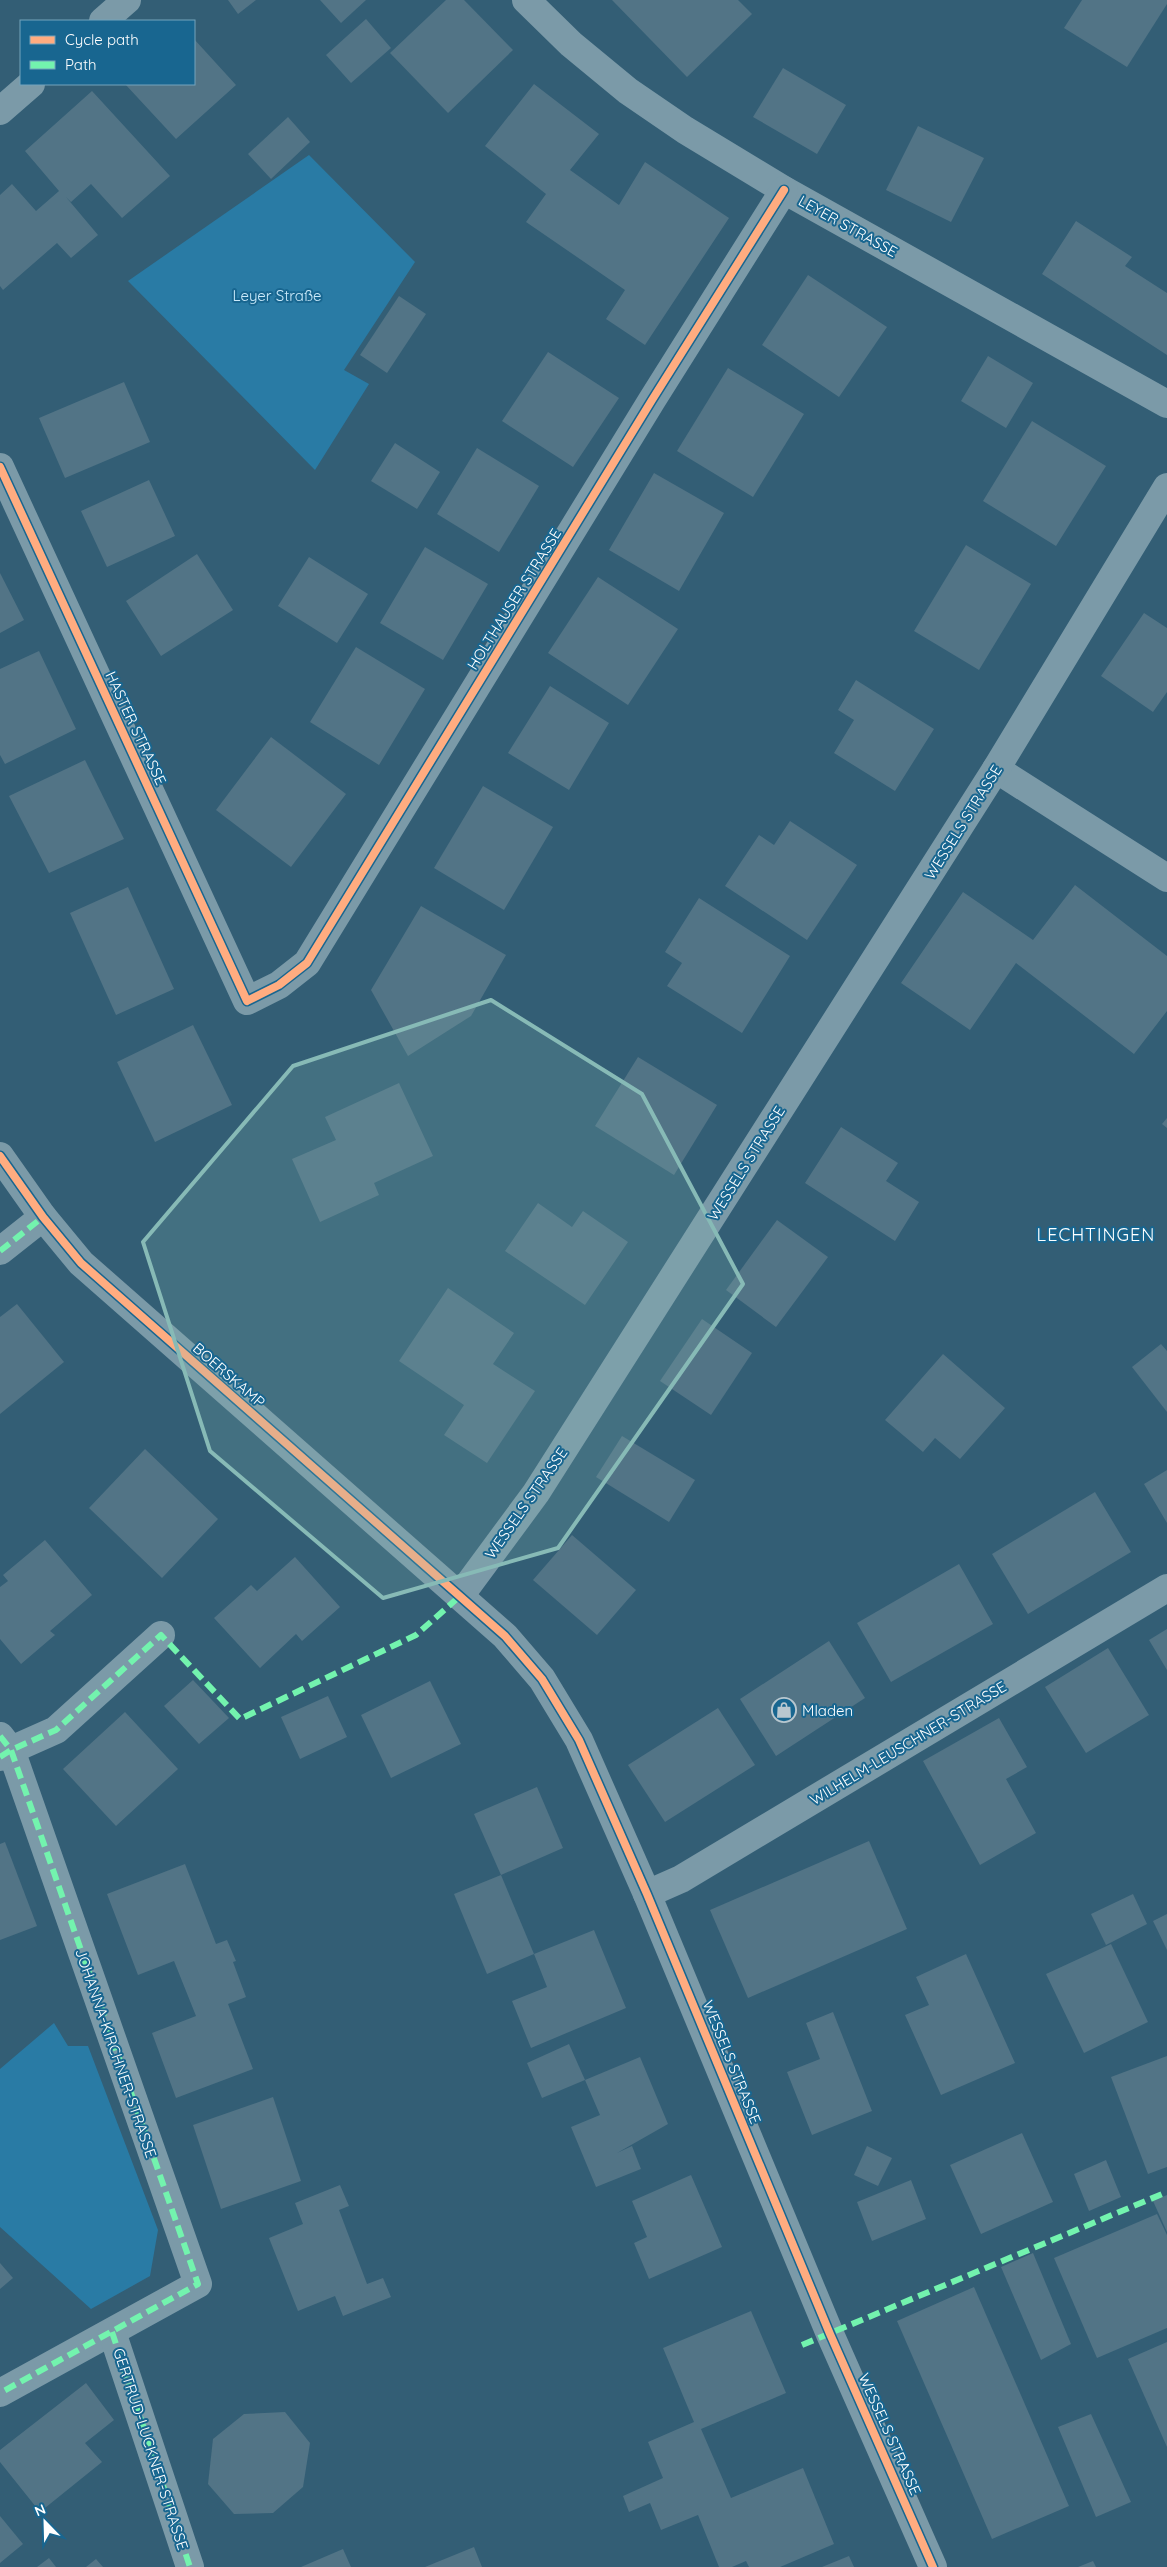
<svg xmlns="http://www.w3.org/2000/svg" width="1167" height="2567" viewBox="0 0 1167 2567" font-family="Quicksand,sans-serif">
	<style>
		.green { fill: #297ba5 }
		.building { fill: #527486 }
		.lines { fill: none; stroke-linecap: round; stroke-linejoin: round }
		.minor { stroke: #7b9aa8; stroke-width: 28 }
		.quiet { stroke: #73f3ae; stroke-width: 6; stroke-dasharray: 12 6; stroke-linecap: butt }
		.cycleway-casing { stroke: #186690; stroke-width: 11 }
		.cycleway { stroke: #ffac80; stroke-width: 8 }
		.marked { fill: #87bab6; fill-opacity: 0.2; stroke: #87bab6; stroke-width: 4; stroke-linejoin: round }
		.labels { text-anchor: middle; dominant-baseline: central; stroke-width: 4; stroke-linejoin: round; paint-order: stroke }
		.street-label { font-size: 15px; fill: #fff; stroke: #186690 }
		.park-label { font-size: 15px; fill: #ccebfb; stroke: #186690 }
		.poi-label { font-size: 15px; fill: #fff; stroke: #186690; text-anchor: start }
		.quarter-label { font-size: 18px; letter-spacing: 1px; fill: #fff; stroke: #186690 }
	</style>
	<rect width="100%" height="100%" fill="#335e75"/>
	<g class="green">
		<path d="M309,155l106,107 -71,108 25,14 -54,86 -187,-189z"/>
		<path d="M54,2023l14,23h20l70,184 -8,46 -59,33 -91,-82v-158z"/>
	</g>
	<g class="building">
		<path d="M228,0h28l-18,14z"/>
		<path d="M320,0h46l-25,23z"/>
		<path d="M446,0h18l49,50 -65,63 -58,-60z"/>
		<path d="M612,0h126l14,14 -65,63z"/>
		<path d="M1082,0h85v4l-40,63 -63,-39z"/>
		<path d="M366,19l25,29 -40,35 -25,-28z"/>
		<path d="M194,39l42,46 -60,54 -51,-55h69z"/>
		<path d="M783,68l63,37 -29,49 -64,-37z"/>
		<path d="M534,84l65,50 -29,36 49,35 26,-43 84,56 -84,127 -39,-26 19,-29 -99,-68 20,-28 -61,-48z"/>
		<path d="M92,91l78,85 -48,42 -31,-34 -20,18 -5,-5 32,38 -27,23 -14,-15 -54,47 -3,-4v-91l12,-11 24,27 23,-20 -34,-40z"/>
		<path d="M288,117l22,25 -39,37 -23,-25z"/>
		<path d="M918,126l66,32 -33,64 -65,-32z"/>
		<path d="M1076,221l56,36 -7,9 42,27v62l-125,-81z"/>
		<path d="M808,275l79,52 -48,70 -77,-52z"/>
		<path d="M399,296l27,18 -39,59 -27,-18z"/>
		<path d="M548,352l71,46 -46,69 -71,-46z"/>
		<path d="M988,356l45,27 -27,45 -45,-27z"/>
		<path d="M728,368l76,46 -51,83 -76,-46z"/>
		<path d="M124,382l26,60 -85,36 -26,-60z"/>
		<path d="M1032,421l74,45 -50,80 -73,-45z"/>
		<path d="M395,443l45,29 -23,37 -46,-28z"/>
		<path d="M477,448l62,38 -40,66 -62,-38z"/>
		<path d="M654,473l70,40 -45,78 -70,-41z"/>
		<path d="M149,480l26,56 -68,31 -26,-56z"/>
		<path d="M966,545l65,39 -52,86 -65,-39z"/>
		<path d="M425,547l63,37 -45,76 -63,-37z"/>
		<path d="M197,554l36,56 -72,46 -35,-55z"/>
		<path d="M309,557l59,37 -31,49 -59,-37z"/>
		<path d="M0,573l24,47 -24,13z"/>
		<path d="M598,577l80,52 -50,76 -80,-52z"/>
		<path d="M1144,613l23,15v64l-14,20 -52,-36z"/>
		<path d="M356,647l69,42 -46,76 -69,-43z"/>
		<path d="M39,651l37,78 -71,35 -5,-9v-86z"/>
		<path d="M856,680l78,49 -39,62 -61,-38 20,-33 -16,-10z"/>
		<path d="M550,686l59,37 -40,67 -61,-37z"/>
		<path d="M271,737l75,57 -55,73 -75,-57z"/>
		<path d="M85,760l39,79 -75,34 -40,-77z"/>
		<path d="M483,786l70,41 -49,83 -70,-42z"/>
		<path d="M790,821l67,44 -50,75 -82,-54 34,-51 15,10z"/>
		<path d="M1075,885l92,71v55l-33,43 -118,-91 -46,67 -69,-47 62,-91 70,48z"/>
		<path d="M128,887l46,102 -58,26 -46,-102z"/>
		<path d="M699,898l91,58 -48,77 -75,-47 15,-23 -17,-11z"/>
		<path d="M421,906l85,49 -35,61 -63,40 -37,-66z"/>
		<path d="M193,1025l39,80 -77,37 -38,-80z"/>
		<path d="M638,1057l79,48 -43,70 -79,-49z"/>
		<path d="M399,1083l34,73 -59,27 5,12 -59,27 -28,-63 44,-19 -11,-23z"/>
		<path d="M1167,1118v10l-5,-4z"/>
		<path d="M841,1127l57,36 -12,18 33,21 -24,39 -90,-58z"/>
		<path d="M538,1203l34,24 11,-16 45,31 -43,63 -80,-54z"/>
		<path d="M777,1220l51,37 -52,70 -50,-37z"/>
		<path d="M448,1288l66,45 -21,31 42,27 -48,72 -43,-28 20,-30 -65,-44z"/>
		<path d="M17,1304l47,58 -64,52v-97z"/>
		<path d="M702,1319l50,34 -41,62 -51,-34z"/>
		<path d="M1161,1344l6,7v61l-35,-45z"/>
		<path d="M943,1354l62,54 -45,51 -25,-21 -12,14 -38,-32z"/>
		<path d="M622,1436l73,44 -26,42 -73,-45z"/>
		<path d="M145,1449l73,70 -56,59 -73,-70z"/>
		<path d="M1167,1470v53l-23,-39z"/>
		<path d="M1095,1492l36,60 -103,62 -36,-60z"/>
		<path d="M572,1535l64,55 -39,45 -64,-55z"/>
		<path d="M45,1540l47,55 -42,36 5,4 -34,29 -21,-25v-52l8,-6 -5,-6z"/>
		<path d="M295,1557l45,50 -38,34 -6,-7 -36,34 -46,-50 37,-33 6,6z"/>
		<path d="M959,1564l34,60 -102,58 -34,-59z"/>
		<path d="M1167,1629v41l-18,-30z"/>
		<path d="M829,1641l36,57 -89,58 -36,-57z"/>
		<path d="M1108,1648l41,67 -63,38 -41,-66z"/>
		<path d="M193,1680l36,38 -30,26 -35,-38z"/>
		<path d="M430,1681l31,63 -70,34 -30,-63z"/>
		<path d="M328,1696l19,41 -47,22 -19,-42z"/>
		<path d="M718,1708l37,57 -90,57 -37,-57z"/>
		<path d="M125,1712l53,57 -62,57 -53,-57z"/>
		<path d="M999,1718l28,49 -21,12 30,54 -56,32 -57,-104z"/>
		<path d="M537,1787l26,61 -62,27 -27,-61z"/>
		<path d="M869,1841l38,88 -159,69 -38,-88z"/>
		<path d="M5,1842l32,84 -37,14v-96z"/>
		<path d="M185,1864l31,80 11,-4 9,21 -3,1 13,35 -18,7 25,65 -77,29 -24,-65 44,-17 -22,-55 -36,14 -31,-81z"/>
		<path d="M501,1875l33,79 -47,20 -33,-80z"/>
		<path d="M1133,1894l14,30 -41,21 -15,-31z"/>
		<path d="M1167,1914v36l-14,-29z"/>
		<path d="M594,1930l32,78 -95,40 -19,-47 35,-14 -13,-33z"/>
		<path d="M1111,1944l37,78 -64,31 -38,-79z"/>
		<path d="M966,1954l49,109 -74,32 -36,-80 24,-10 -13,-28z"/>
		<path d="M833,2012l39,99 -60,24 -25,-63 33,-13 -14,-36z"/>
		<path d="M569,2044l16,36 -43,18 -15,-35z"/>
		<path d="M1167,2056v111l-19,7 -37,-97z"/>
		<path d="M640,2057l28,67 -51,29 15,-7 9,23 -45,18 -25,-60 29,-12 -15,-35z"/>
		<path d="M273,2097l28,84 -80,28 -28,-84z"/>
		<path d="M1022,2133l31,69 -72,32 -31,-69z"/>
		<path d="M867,2146l25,12 -14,28 -24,-11z"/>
		<path d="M1106,2160l15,37 -32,14 -15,-37z"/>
		<path d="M691,2175l31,72 -73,32 -15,-36 13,-6 -15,-36z"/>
		<path d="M911,2180l15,39 -54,22 -15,-39z"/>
		<path d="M340,2185l9,21 -10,4 28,74 16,-6 8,19 -48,19 -8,-20 -37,15 -29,-73 34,-14 -8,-21z"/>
		<path d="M1167,2195v37l-14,-31z"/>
		<path d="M1157,2214l10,21v93l-70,30 -43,-100z"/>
		<path d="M1033,2253l38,91 -30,16 -40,-93z"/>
		<path d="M0,2263l13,15 -13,11z"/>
		<path d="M974,2287l95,219 -77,33 -95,-218z"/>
		<path d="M751,2311l35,82 -85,36 30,69 72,-30 31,76 -54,23h-31l-3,-6 -14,6h-13l-21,-52 -37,15 -11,-27 -21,9 -6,-16 40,-18 -15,-36 46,-20 -31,-74z"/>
		<path d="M1167,2342v105l-39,-88z"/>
		<path d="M86,2383l28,37 -29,23 17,19 -62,50 -40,-50v-12z"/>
		<path d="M285,2412l25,31 -7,44 -30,26 -39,1 -26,-30 5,-45 31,-25z"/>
		<path d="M1091,2414l40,88 -35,15 -38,-90z"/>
		<path d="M0,2516l23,28 -23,19z"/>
		<path d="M474,2547l8,20h-57z"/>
		<path d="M343,2549l8,18h-50z"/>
		<path d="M849,2556l5,11h-32z"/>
		<path d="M49,2558l7,9h-19z"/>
		<path d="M96,2559l7,8h-17z"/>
		<path d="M1093,2561l3,6h-18z"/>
	</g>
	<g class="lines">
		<g class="minor">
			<path d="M526,0l45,44 57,47 57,39 99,60 383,214"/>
			<path d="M103,21l24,-21"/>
			<path d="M0,111l31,-27"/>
			<path d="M0,467l247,534 32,-16 28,-22 345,-563 132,-210"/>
			<path d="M996,769l171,109"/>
			<path d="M0,1156l43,61 38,46 424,373 37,43 37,61 68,154 183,440 103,233"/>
			<path d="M0,1251l43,-34"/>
			<path d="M460,1596l76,-103 460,-724 171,-282"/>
			<path d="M0,1736l11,14 187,534 -198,109"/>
			<path d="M0,1757l11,-7 45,-20 105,-95"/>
			<path d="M647,1894l34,-15 486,-291"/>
			<path d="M112,2332l78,235"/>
		</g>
		<g class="quiet">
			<path d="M0,1251l43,-34"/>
			<path d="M0,1736l11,14 187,534 -198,109"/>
			<path d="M0,1757l11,-7 45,-20 105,-95 79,84 176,-84 44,-39"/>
			<path d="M112,2332l78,235"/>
			<path d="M802,2345l365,-153"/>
		</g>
		<defs>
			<g id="cycleway">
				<path d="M0,467l247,534 32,-16 28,-22 345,-563 132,-210"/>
				<path d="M0,1156l43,61 38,46 424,373 37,43 37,61 68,154 183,440 103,233"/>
			</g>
		</defs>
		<use href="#cycleway" class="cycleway-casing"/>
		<use href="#cycleway" class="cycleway"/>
	</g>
	<path class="marked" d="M491,1000l151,94 101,190 -185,264 -175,50 -173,-147 -67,-209 150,-176z"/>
	<defs>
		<symbol id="shop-ring" viewBox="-11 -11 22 22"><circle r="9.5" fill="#186690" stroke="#b8c7cf" stroke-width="1.5"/><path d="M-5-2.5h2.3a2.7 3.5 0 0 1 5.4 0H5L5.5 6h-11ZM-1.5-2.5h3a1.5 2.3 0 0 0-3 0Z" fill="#b8c7cf"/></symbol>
	</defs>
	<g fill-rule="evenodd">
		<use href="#shop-ring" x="770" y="1696" width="28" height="28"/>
	</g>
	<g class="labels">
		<g class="street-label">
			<text transform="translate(848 226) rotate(29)">LEYER STRASSE</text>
			<text transform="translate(514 599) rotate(-58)">HOLTHAUSER STRASSE</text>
			<text transform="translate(136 728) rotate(65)">HASTER STRASSE</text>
			<text transform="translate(963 822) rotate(-58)">WESSELS STRASSE</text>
			<text transform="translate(746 1163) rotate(-58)">WESSELS STRASSE</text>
			<text transform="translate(229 1375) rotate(41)">BOERSKAMP</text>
			<text transform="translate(526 1503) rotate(-55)">WESSELS STRASSE</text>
			<text transform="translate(908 1743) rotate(-31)">WILHELM-LEUSCHNER-STRASSE</text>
			<text transform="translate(116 2053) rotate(71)">JOHANNA-KIRCHNER-STRASSE</text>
			<text transform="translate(732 2062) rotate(68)">WESSELS STRASSE</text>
			<text transform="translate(890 2434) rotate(66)">WESSELS STRASSE</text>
			<text transform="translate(151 2449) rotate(72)">GERTRUD-LUCKNER-STRASSE</text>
		</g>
		<g class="park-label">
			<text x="277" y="295">Leyer Straße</text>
		</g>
		<g class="poi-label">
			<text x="802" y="1710">Mladen</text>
		</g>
		<g class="quarter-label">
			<text x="1096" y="1234">LECHTINGEN</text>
		</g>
	</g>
	<rect x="20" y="20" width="175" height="65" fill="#186690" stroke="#74a3bc"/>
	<rect x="30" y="36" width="25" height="8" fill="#ffac80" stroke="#74a3bc"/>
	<text x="65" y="45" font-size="15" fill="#ffffff">Cycle path</text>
	<rect x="30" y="61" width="25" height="8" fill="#73f3ae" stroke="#74a3bc"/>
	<text x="65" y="70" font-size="15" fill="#ffffff">Path</text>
	<g transform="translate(45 2522) rotate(337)" stroke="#186690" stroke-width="4" paint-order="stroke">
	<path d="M0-4L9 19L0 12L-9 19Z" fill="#ffffff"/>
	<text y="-8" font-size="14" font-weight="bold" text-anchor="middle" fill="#ffffff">N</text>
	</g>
</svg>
